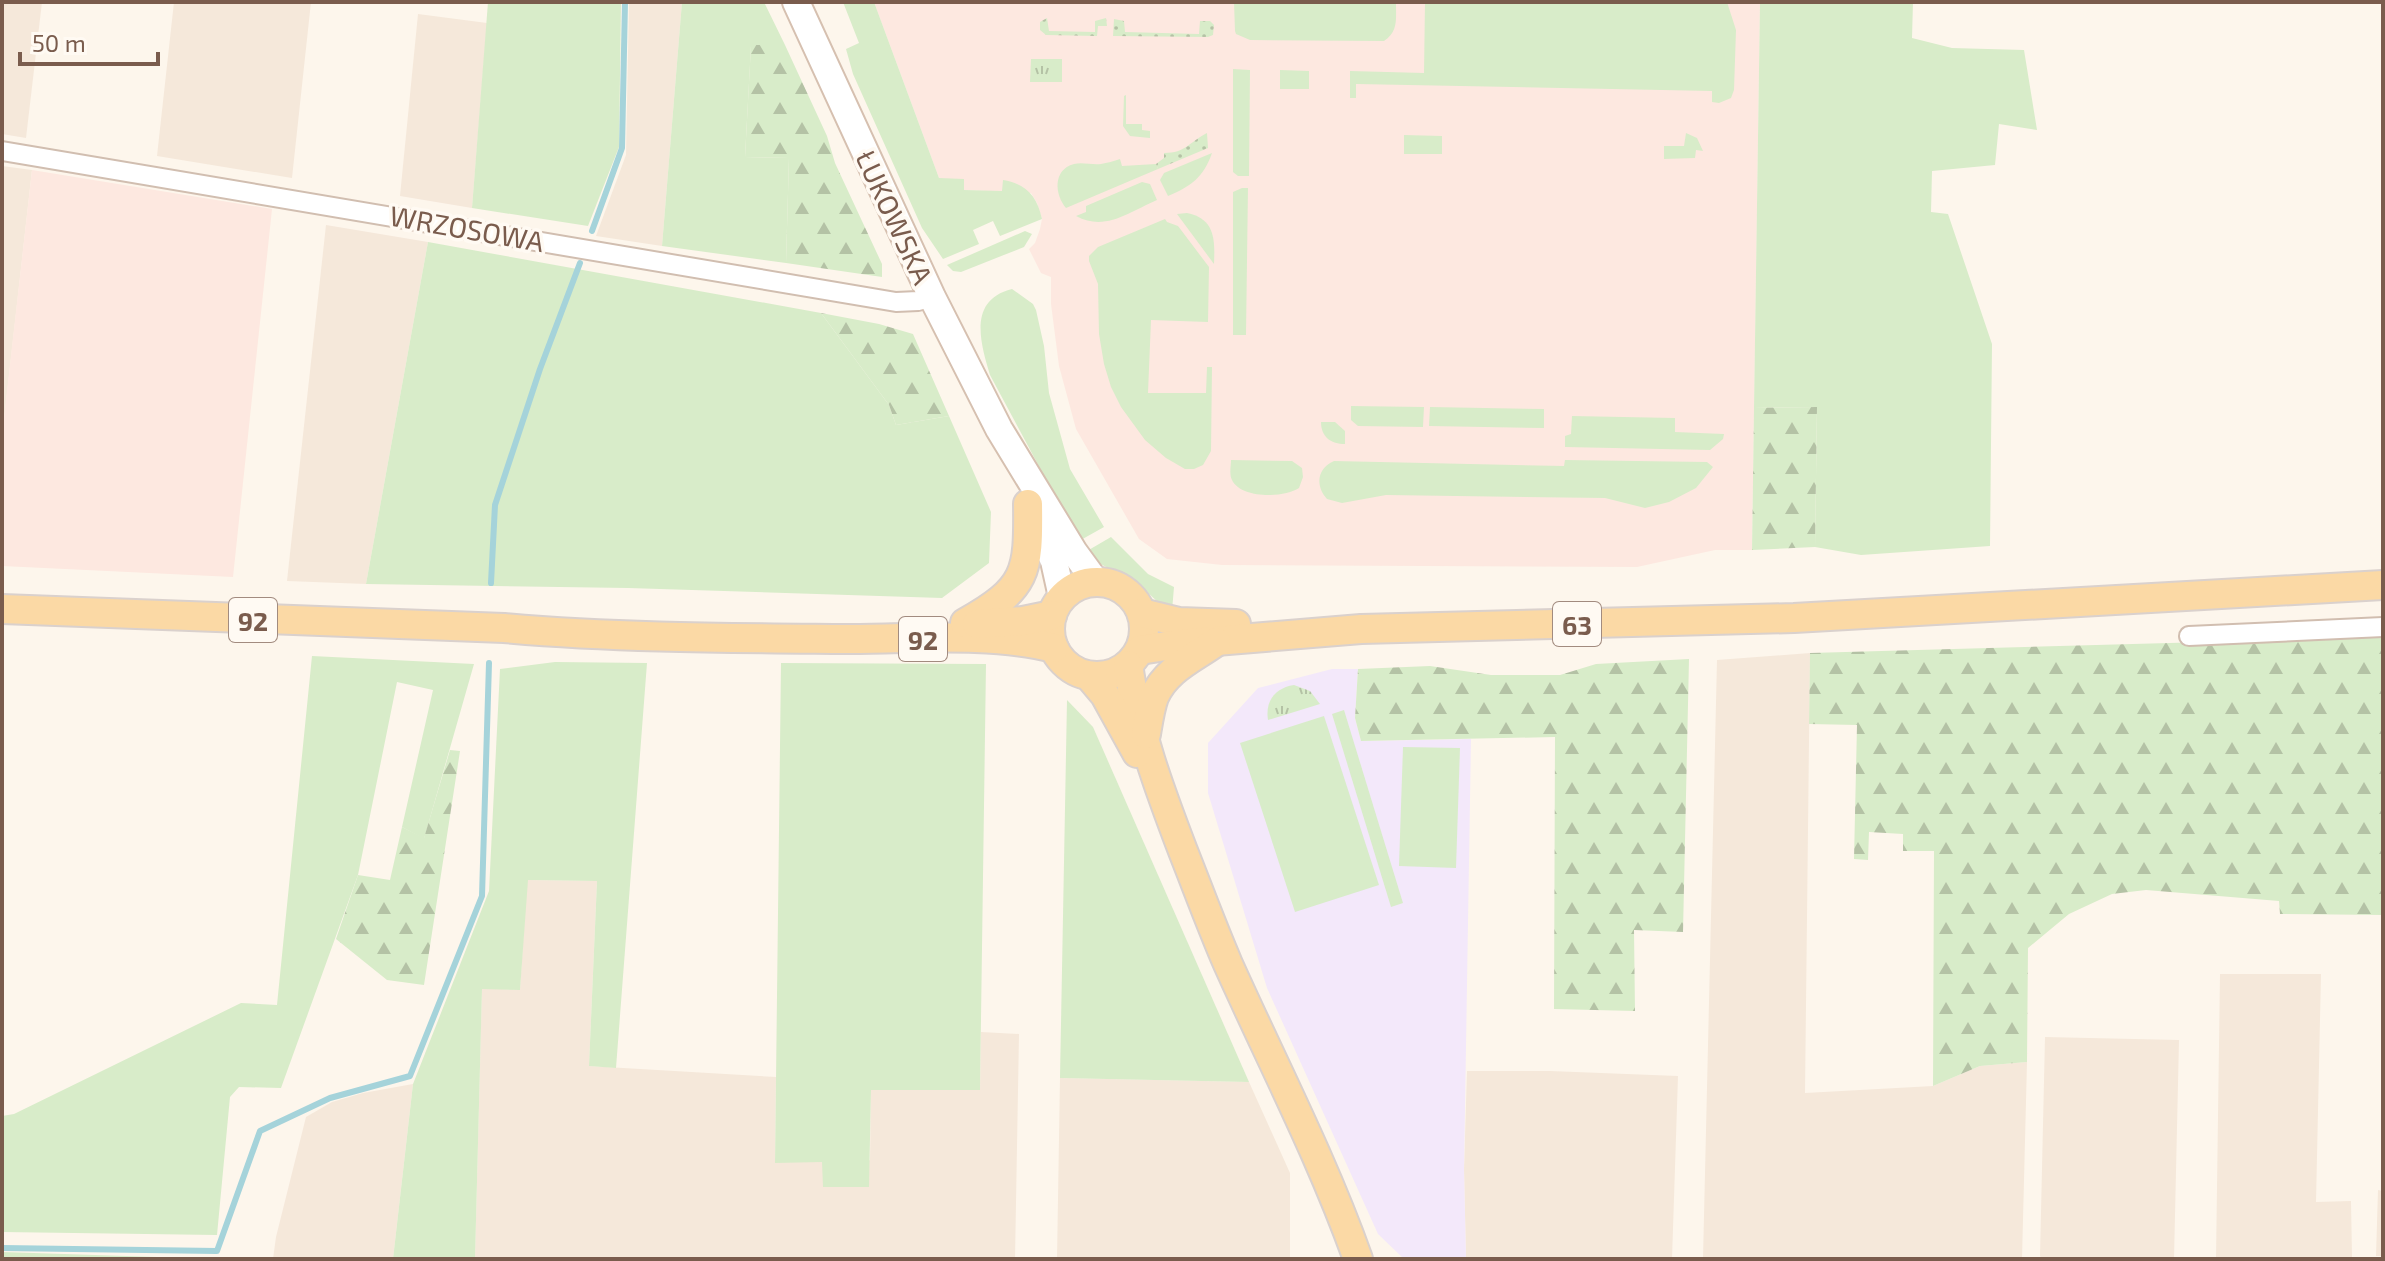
<svg xmlns="http://www.w3.org/2000/svg" width="2385" height="1261" viewBox="0 0 2385 1261" font-family="'Exo 2',sans-serif">
	<style>
		.residential { fill: #f5e8da }
		.commercial { fill: #fde8e0 }
		.education { fill: #f3e8fa }
		.grass { fill: #d8ecc9 }
		.forest { fill: url(#forest-firs) }
		.park { fill: url(#park-tufts) }
		.garden { fill: url(#garden-dots) }
		.lines { fill: none; stroke-linecap: round; stroke-linejoin: round }
		.stream { stroke: #a5d3da; stroke-width: 6 }
		.street-casing { stroke: #d1beb0; stroke-width: 22 }
		.secondary-casing { stroke: #d6c0b0; stroke-width: 30 }
		.primary-casing { stroke: #dad1cd; stroke-width: 32 }
		.street { stroke: #fff; stroke-width: 18 }
		.secondary { stroke: #fff; stroke-width: 26 }
		.primary { stroke: #fbd9a5; stroke-width: 28 }
		.labels { text-anchor: middle; dominant-baseline: central; stroke-width: 7; stroke-linejoin: round; paint-order: stroke }
		.shield { fill: #fffaf3; stroke: #a28b7f; stroke-width: 2 }
		.shield-label { font-size: 26px; font-weight: bold; fill: #7a5c4d }
		.street-label { font-size: 28px; fill: #7a5c4d; stroke: #fffaf3 }
	</style>
	<defs>
		<pattern id="forest-firs" width="22" height="20" patternUnits="userSpaceOnUse" patternTransform="scale(2)"><rect width="22" height="20" fill="#d8ecc9"/><path d="M5 1l3.5 6h-7zM16 11l3.5 6h-7z" fill="#b4c2a5"/></pattern>
		<pattern id="park-tufts" width="24" height="20" patternUnits="userSpaceOnUse" patternTransform="scale(2)"><rect width="24" height="20" fill="#d8ecc9"/><path d="M3 7l-1-3M5 7V3M7 7l1-3M15 17l-1-3M17 17v-4M19 17l1-3" fill="none" stroke="#b4c2a5"/></pattern>
		<pattern id="garden-dots" width="8" height="8" patternUnits="userSpaceOnUse" patternTransform="scale(2)"><rect width="8" height="8" fill="#d8ecc9"/><path d="M2 2h.1M6 6h.1" fill="none" stroke="#b4c2a5" stroke-width="1.8" stroke-linecap="round"/></pattern>
	</defs>
	<rect width="100%" height="100%" fill="#fdf6ec"/>
	<g class="residential">
		<path d="M2,2h40l-16,136 -24,-4z"/>
		<path d="M174,2h137l-19,176 -135,-22z"/>
		<path d="M629,2h53l-20,244 -66,-10 30,-81z"/>
		<path d="M418,14l69,9 -15,185 -72,-12z"/>
		<path d="M2,166l30,4 -29,259h-1z"/>
		<path d="M326,225l102,17 -62,342 -79,-3z"/>
		<path d="M1810,653l-5,440 128,-7 47,-20 47,-4 -5,197h-319l14,-599z"/>
		<path d="M527,880l70,1 -8,185 187,11 -1,85h48v25l47,-27 1,-71 109,1 1,-58 38,2 -4,225h-540l7,-271 38,2z"/>
		<path d="M2220,974h101l-5,228 35,-1 1,56 -136,2z"/>
		<path d="M2045,1037l134,3 -5,219h-132l-2,-3z"/>
		<path d="M1467,1071h83l128,5 -6,183h-206l-2,-89z"/>
		<path d="M1060,1078l189,4 41,91v86h-233z"/>
		<path d="M413,1084l-20,175h-120l3,-22 30,-120 26,-15 31,-9z"/>
		<path d="M2378,1190l5,1v65h-7z"/>
	</g>
	<g class="commercial">
		<path d="M874,2h886l-8,548h-37l-78,17 -415,-2 -55,-6 -28,-20 -63,-110 -17,-63 -8,-62v-27l-10,-4 -12,-24 6,-6 5,-14 2,-10 -5,-16 -6,-10 -67,-3 -25,-12z"/>
		<path d="M32,170l240,39 -39,368 -231,-11v-131z"/>
	</g>
	<path class="education" d="M1332,669h26l-3,49 6,23 110,-2 -7,431 2,89h-62l-26,-25 -111,-246 -59,-195v-50l50,-55z"/>
	<g class="grass">
		<path d="M488,2h133l-2,145 -31,79 -116,-18z"/>
		<path d="M682,2h82l21,43 -34,1 -6,111 44,1 -3,105 -124,-17z"/>
		<path d="M843,2h31l65,176 25,1v11l38,1 1,-11c23,4 34,16 39,39l-42,17 -7,-15 -20,9 6,14 -36,15 -21,-31 -69,-154 -7,-25 13,-6z"/>
		<path d="M1234,2h124l1,2h37c0,16 2,28 -12,37l-134,-1 -14,-6 -1,-3z"/>
		<path d="M1425,2h302l9,28 -2,60 -3,8 -12,5 -7,-1v-11l-356,-7v14h-6v-27l74,2z"/>
		<path d="M1760,2h153l-1,36 40,10 72,2 13,80 -38,-6 -4,41 -63,6 -1,41 17,2 44,130 -2,202 -129,9 -46,-8 2,-140 -63,1z"/>
		<path d="M1233,69l17,1 -1,106h-11l-5,-4z"/>
		<path d="M1280,70l29,1v18h-29z"/>
		<path d="M1126,95v29h16v6l8,1v7l-20,-2 -7,-10 1,-30z"/>
		<path d="M1686,133l11,5 6,13 -7,-1 -1,8 -31,1v-13h20z"/>
		<path d="M1404,135l38,1v18h-38z"/>
		<path d="M1212,153c-8,24 -22,34 -44,43l-8,-16 4,-7z"/>
		<path d="M1120,159l2,7 34,-2 2,5 -92,39c-11,-13 -14,-38 8,-44 8,-2 18,1 27,0 6,-1 13,-3 19,-5z"/>
		<path d="M1142,182l8,2 7,16c-28,12 -52,32 -81,16l10,-4v-6z"/>
		<path d="M1242,188h6l-2,147h-13v-143z"/>
		<path d="M1187,213c28,6 28,26 27,51l-37,-50z"/>
		<path d="M1165,219l2,3 11,4 31,41 -1,55 -57,-2 -3,73h58l1,-26h5l-1,84 -8,14 -9,4h-9l-19,-11 -21,-18 -24,-33 -10,-20 -7,-23 -5,-30 -1,-50 -9,-23v-5l9,-9z"/>
		<path d="M1025,231l7,3 -8,13 -63,25 -8,-1 -6,-6z"/>
		<path d="M428,242l393,71 68,92 7,20 53,-9 42,96 -2,51 -47,35 -314,-10 -262,-4z"/>
		<path d="M1012,289l21,15 3,6 8,36 5,47 21,76 34,58 -25,14 -89,-166c-10,-33 -22,-75 22,-86z"/>
		<path d="M1351,406l73,1 -1,20 -65,-1 -7,-6z"/>
		<path d="M1430,407l114,2v19l-115,-2z"/>
		<path d="M1572,416l103,2v14l49,2 -1,5 -13,11 -145,-3v-11l6,-2z"/>
		<path d="M1321,422h14l10,9v13c-14,0 -24,-7 -24,-22z"/>
		<path d="M1231,460l61,1 10,7 1,9 -4,11c-15,10 -58,11 -67,-8 -3,-6 -1,-14 -1,-20z"/>
		<path d="M1565,460l142,2 6,5 -17,21 -27,14 -24,6 -40,-10 -219,-3 -44,8 -15,-4c-12,-13 -10,-31 7,-38l230,5z"/>
		<path d="M1111,537l37,37 26,13 -2,24c-17,-7 -25,-23 -41,-33 -19,-12 -28,-7 -44,-27z"/>
		<path d="M312,656l162,8 -50,175 -22,-12 31,-137 -36,-8 -39,193 -77,213 -42,-1 -9,10 -13,138 -215,-3v-116l12,-2 227,-111 36,2z"/>
		<path d="M555,662l92,1 -31,405 -27,-2 8,-185 -69,-1 -8,110 -38,-1 -7,270h-82l20,-175 76,-193 11,-222z"/>
		<path d="M781,663l205,1 -6,426h-109l-2,97h-46l-1,-25 -47,1z"/>
		<path d="M1067,700l26,27 156,355 -189,-4z"/>
		<path d="M1344,710l59,193 -12,4 -59,-193z"/>
		<path d="M1324,716l55,169 -84,27 -55,-169z"/>
		<path d="M1403,747l57,1 -4,120 -57,-2z"/>
		<path d="M2,1252l155,5 -155,2z"/>
	</g>
	<g class="forest">
		<path d="M751,45h34l42,91 8,27 47,101v13l-96,-14 3,-105 -44,-1z"/>
		<path d="M821,313l58,11 34,10 36,82 -53,9 -7,-20z"/>
		<path d="M1817,407l-2,140 -63,3 2,-142z"/>
		<path d="M2383,637v278l-103,-1 -1,-13 -133,-11 -34,4 -43,20 -41,34 -1,114 -47,4 -47,20 1,-235h-31v-17l-34,-2 -1,28 -14,-1 3,-134 -48,-1 1,-71z"/>
		<path d="M1689,659l-6,273 -49,-2 1,81 -81,-2 1,-272 -194,4 -6,-23 3,-49 72,-3 61,9h69l36,-11z"/>
		<path d="M450,750l10,1 -36,234 -37,-5 -51,-41 22,-64 32,5 12,-53 22,11z"/>
	</g>
	<g class="park">
		<path d="M1031,59h31v23h-32z"/>
		<path d="M1294,685l16,6 10,13 -52,16c-3,-19 7,-32 26,-35z"/>
	</g>
	<g class="garden">
		<path d="M1047,18l2,13 46,1v-11l11,-3 1,8h-9l-1,10 -51,-1 -6,-5v-8z"/>
		<path d="M1114,19l10,2 1,11 74,2 1,-13h10l4,4 -1,10 -5,2 -95,-1z"/>
		<path d="M1207,133l1,15 -50,21 -2,-5 8,-6v-5c22,0 25,-11 43,-20z"/>
	</g>
	<g class="lines">
		<g class="stream">
			<path d="M592,231l30,-83 3,-146"/>
			<path d="M491,583l4,-78 45,-136 40,-106"/>
			<path d="M2,1248l215,3 43,-120 70,-33 80,-22 72,-180 7,-233"/>
		</g>
		<defs>
			<g id="street">
				<path d="M2,151l894,151 22,-1 14,-4"/>
				<path d="M2189,636l194,-9"/>
			</g>
			<g id="secondary">
				<path d="M796,2l136,295 67,132 75,123 22,30"/>
				<path d="M1029,507l25,54 8,36"/>
			</g>
			<g id="primary">
				<circle cx="1097" cy="629" r="47"/>
				<path d="M2,609l502,19c114,10 228,10 342,11 66,0 144,-7 208,9"/>
				<path d="M1142,613l37,9 57,2"/>
				<path d="M965,623c62,-35 64,-50 63,-119"/>
				<path d="M977,624l46,-3 29,-6"/>
				<path d="M1140,650l39,-6 182,-15 433,-11 589,-33"/>
				<path d="M1128,665c9,64 32,126 55,186 15,38 29,76 45,113 44,98 94,194 130,295"/>
				<path d="M1089,676l16,19 32,58"/>
				<path d="M1146,734c2,-12 4,-26 8,-37 12,-28 40,-39 62,-55"/>
			</g>
		</defs>
		<use href="#street" class="street-casing"/>
		<use href="#secondary" class="secondary-casing"/>
		<use href="#primary" class="primary-casing"/>
		<use href="#street" class="street"/>
		<use href="#secondary" class="secondary"/>
		<use href="#primary" class="primary"/>
	</g>
	<g class="labels">
		<g class="shield">
			<rect x="229" y="598" width="48" height="44" rx="6"/>
			<rect x="1553" y="602" width="48" height="44" rx="6"/>
			<rect x="899" y="617" width="48" height="44" rx="6"/>
		</g>
		<g class="shield-label">
			<text x="253" y="620">92</text>
			<text x="1577" y="624">63</text>
			<text x="923" y="639">92</text>
		</g>
		<g class="street-label">
			<text transform="translate(895 217) rotate(65)">ŁUKOWSKA</text>
			<text transform="translate(467 228) rotate(10)">WRZOSOWA</text>
		</g>
	</g>
	<rect width="2385" height="1261" fill="none" stroke="#7a5c4d" stroke-width="8"/>
	<path d="M20 52v12h138v-12" fill="none" stroke="#7a5c4d" stroke-width="4"/>
	<text x="32" y="52" font-size="24" fill="#7a5c4d" stroke="#fffaf3" stroke-width="6" paint-order="stroke">50 m</text>
</svg>
